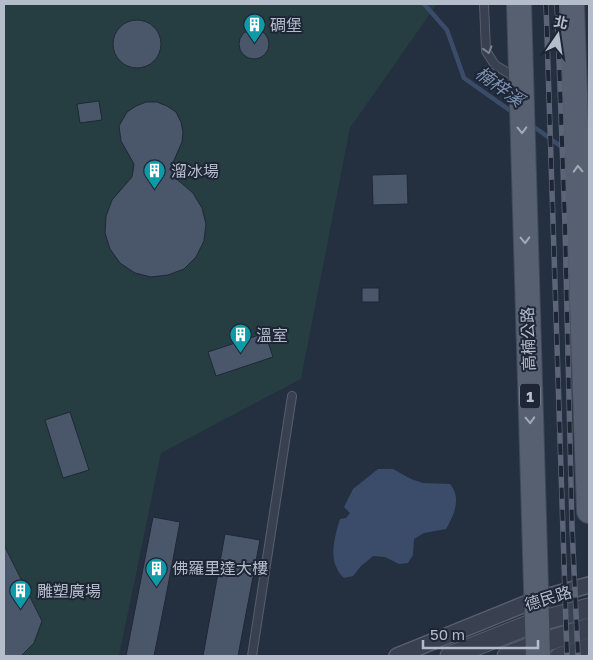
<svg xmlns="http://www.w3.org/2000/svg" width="593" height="660" viewBox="0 0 593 660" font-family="'Golos Text','Noto Sans TC',sans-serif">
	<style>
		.green { fill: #263d41 }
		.water { fill: #3a4c69 }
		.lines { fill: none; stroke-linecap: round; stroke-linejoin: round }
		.stream { stroke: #3a4c69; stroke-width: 4.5 }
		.building { fill: #4a5669; stroke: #202837 }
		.service-casing { stroke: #575f6d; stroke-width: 10 }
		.minor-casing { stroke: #575f6d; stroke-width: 18 }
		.tertiary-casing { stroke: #575f6d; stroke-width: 21 }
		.primary-casing { stroke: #424a59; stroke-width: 26 }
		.service { stroke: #394150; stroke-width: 8 }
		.minor { stroke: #394150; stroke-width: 15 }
		.tertiary { stroke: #394150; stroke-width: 19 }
		.primary { stroke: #576070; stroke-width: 24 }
		.rail-casing { stroke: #5b6577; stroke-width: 5.5 }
		.rail { stroke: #1e2635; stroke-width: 4; stroke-dasharray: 11; stroke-linecap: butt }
		.oneway { stroke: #7d8593 }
		.oneway2 { stroke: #a2aab8 }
		.labels { text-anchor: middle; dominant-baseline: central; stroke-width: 4; stroke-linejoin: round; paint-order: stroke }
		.shield { fill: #1e2635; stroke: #888f9d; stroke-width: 1 }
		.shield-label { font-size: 15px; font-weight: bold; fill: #b5bcca }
		.poi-label { font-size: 16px; fill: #b5bcca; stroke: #1e2635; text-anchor: start }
		.street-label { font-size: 16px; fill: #b5bcca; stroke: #1e2635 }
		.water-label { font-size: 18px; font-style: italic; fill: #7c91b2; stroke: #1e2635 }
	</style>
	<rect width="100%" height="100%" fill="#242f40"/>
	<path class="green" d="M4,4h433l-87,124 -49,251 -140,74 -42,203h-115z"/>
	<path class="water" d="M378,469h15l18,10 12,4 27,1c12,14 4,31 -4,45l-22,4 -10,6 -1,16 -5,8 -9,1 -14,-7 -12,-1 -12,10 -8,10 -9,2c-17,-16 -10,-39 -4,-59l6,-1 4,-5 -6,-6 9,-18z"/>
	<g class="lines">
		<g class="stream">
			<path d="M424,4l23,26 17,48 51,36"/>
			<path d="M530,124l40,29"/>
		</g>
	</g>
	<g class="building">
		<circle cx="137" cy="44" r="24"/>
		<circle cx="254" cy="44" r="15"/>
		<path d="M99,101l3,19 -22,3 -3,-19z"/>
		<path d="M146,102h11l10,4 9,6 5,10 2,10 -1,10 -11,25 2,9 20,17 9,15 4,16 -2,17 -8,16 -12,12 -16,6 -17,2 -16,-4 -15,-10 -10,-14 -5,-16 1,-17 6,-16 20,-23 2,-13 -13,-23 -2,-15 8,-14 9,-6z"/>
		<path d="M407,174l1,30 -35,1 -1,-30z"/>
		<rect x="362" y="288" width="17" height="14"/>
		<path d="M265,333l8,24 -57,19 -8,-24z"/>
		<path d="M70,412l19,58 -26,8 -18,-58z"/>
		<path d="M153,517l27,5 -13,69 -13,65h-28z"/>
		<path d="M225,534l35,6 -22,116h-35z"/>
		<path d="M4,545l38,76 -8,22 -13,13h-17z"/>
	</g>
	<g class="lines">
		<defs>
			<g id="service">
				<path d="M484,4l2,47 9,14 23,14"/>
				<path d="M252,656l40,-260"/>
			</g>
			<g id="minor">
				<path d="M397,656l138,-56 54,-15"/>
				<path d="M558,656l31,-10"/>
			</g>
			<g id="tertiary">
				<path d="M450,656l86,-34 53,-14"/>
				<path d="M507,656l31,-12 51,-16"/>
			</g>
			<g id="primary">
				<path d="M519,4l19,652"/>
				<path d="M572,4l17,507"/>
			</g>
		</defs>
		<use href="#service" class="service-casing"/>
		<use href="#minor" class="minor-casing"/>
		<use href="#tertiary" class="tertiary-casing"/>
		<use href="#primary" class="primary-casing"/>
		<use href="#service" class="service"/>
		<use href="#minor" class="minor"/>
		<use href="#tertiary" class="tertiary"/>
		<use href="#primary" class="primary"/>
		<defs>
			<g id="rail">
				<path d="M546,4l21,652"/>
				<path d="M557,4l8,221 7,302 6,129"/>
			</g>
		</defs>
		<use href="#rail" class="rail-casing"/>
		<use href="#rail" class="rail"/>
	</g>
	<defs><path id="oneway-chevron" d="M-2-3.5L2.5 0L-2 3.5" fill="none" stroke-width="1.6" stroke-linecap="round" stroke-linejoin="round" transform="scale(1.25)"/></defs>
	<use class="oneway" href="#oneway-chevron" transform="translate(488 50) rotate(73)"/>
	<g class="oneway2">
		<use href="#oneway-chevron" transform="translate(522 130) rotate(89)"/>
		<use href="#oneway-chevron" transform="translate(578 169) rotate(-92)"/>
		<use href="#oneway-chevron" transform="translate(525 240) rotate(88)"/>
		<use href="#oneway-chevron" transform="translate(530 420) rotate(88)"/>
	</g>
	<defs>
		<symbol id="building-pin" viewBox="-11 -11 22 30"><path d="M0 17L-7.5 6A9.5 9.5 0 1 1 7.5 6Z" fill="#0f9aa8" stroke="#1e2635"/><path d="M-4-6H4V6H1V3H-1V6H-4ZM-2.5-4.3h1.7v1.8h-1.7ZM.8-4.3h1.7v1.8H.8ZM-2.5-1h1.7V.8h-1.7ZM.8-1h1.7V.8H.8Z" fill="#fff"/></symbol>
	</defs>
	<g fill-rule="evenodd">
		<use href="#building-pin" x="242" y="12" width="25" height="34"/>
		<use href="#building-pin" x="142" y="158" width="25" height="34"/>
		<use href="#building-pin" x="228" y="322" width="25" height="34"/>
		<use href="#building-pin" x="144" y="556" width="25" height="34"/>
		<use href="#building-pin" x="8" y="578" width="25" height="34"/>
	</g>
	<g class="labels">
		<rect class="shield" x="520" y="383.5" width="20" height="25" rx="4"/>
		<g class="shield-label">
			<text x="530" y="396">1</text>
		</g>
		<g class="poi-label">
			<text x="270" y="25">碉堡</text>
			<text x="171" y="171">溜冰場</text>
			<text x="256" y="335">溫室</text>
			<text x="172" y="568">佛羅里達大樓</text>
			<text x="37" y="591">雕塑廣場</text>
		</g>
		<g class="street-label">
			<text transform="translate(528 339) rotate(-92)">高楠公路</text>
			<text transform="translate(548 598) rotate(-17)">德民路</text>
		</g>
		<g class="water-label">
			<text transform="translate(500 86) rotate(36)">楠梓溪</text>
		</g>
	</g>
	<rect width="593" height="660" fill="none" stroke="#b5bcca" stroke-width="10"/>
	<g transform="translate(558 35) rotate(13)" stroke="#1e2635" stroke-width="4" paint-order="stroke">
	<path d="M0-4L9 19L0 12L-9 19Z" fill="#b5bcca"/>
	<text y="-8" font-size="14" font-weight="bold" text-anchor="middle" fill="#b5bcca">北</text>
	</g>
	<path d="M423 640v8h115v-8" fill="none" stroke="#b5bcca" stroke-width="2.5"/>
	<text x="430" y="640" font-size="15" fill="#b5bcca" stroke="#1e2635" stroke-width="4" paint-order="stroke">50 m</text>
</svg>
